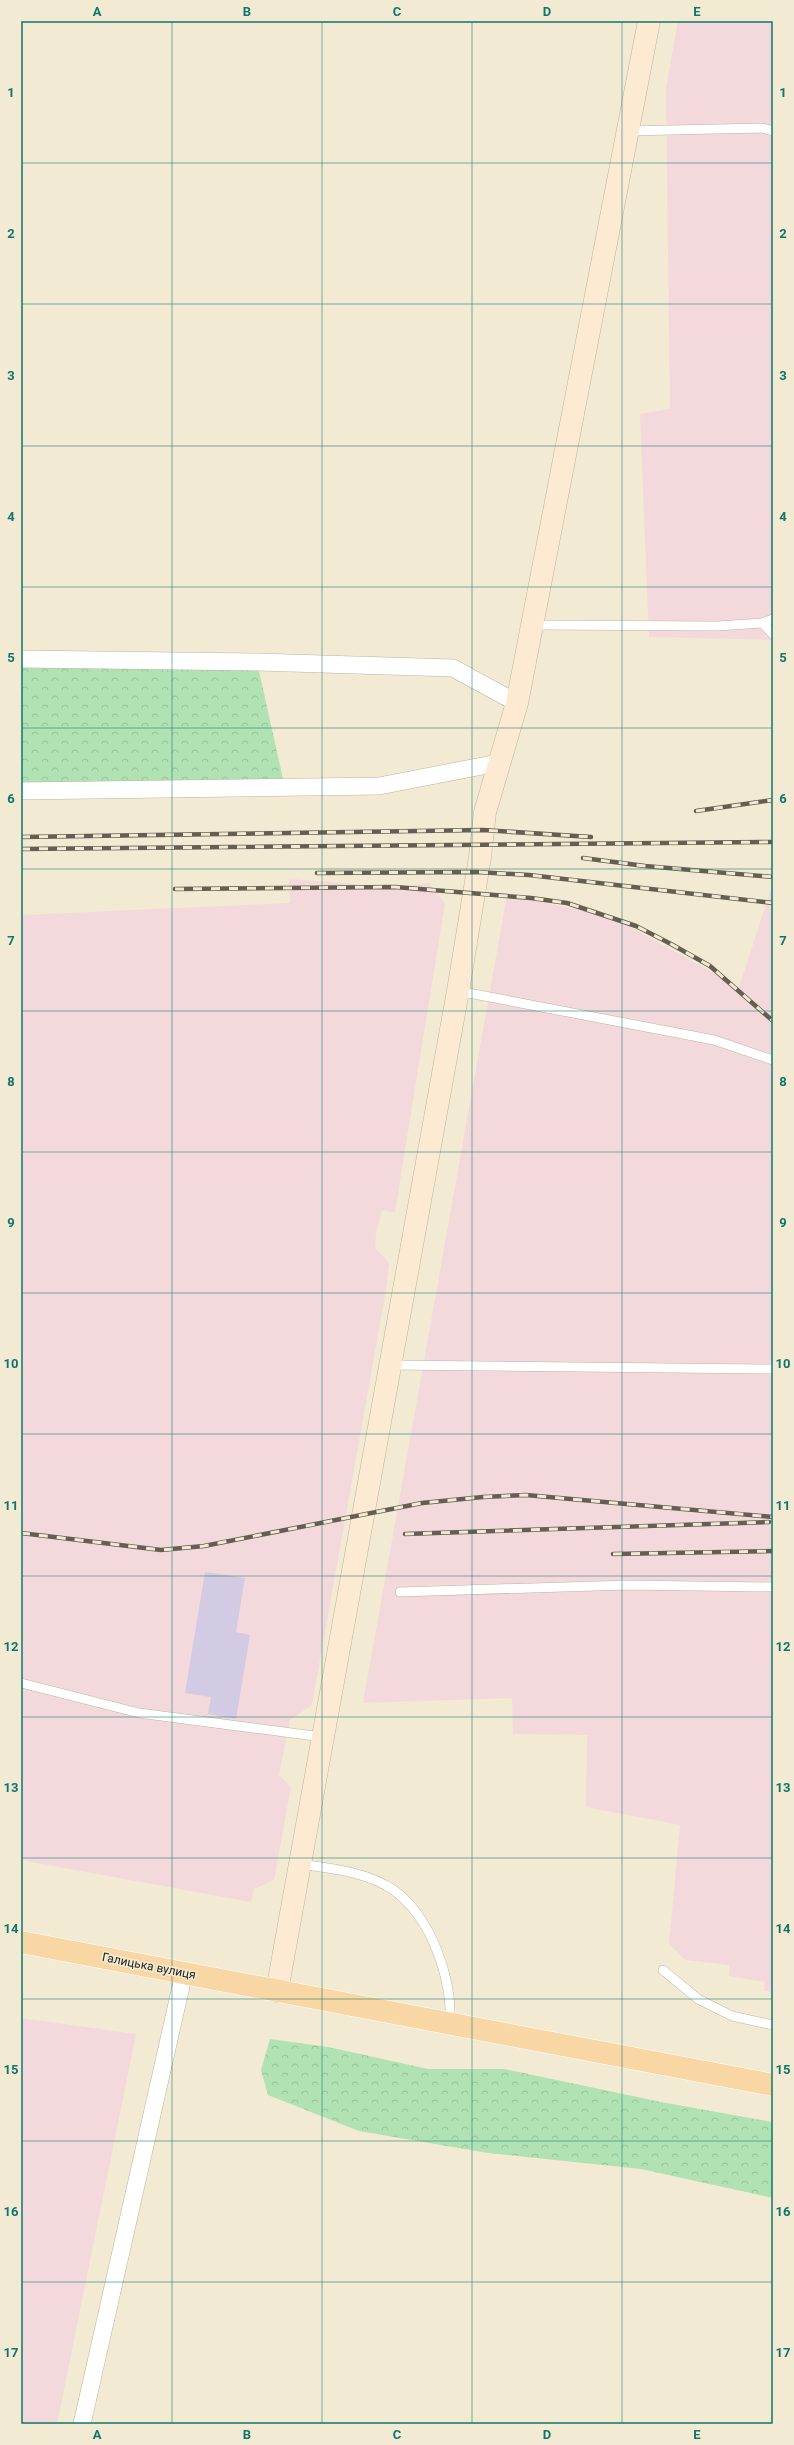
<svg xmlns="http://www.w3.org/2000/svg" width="794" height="2445" viewBox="0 0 794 2445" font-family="Roboto,sans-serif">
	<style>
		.industrial { fill: #f4d9dc }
		.forest { fill: url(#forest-crowns) }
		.building { fill: #d2cbe3 }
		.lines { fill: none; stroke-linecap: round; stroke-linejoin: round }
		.lane-casing { stroke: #bcb49d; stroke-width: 10 }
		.street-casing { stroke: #bcb49d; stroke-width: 18 }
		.secondary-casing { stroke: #bcb49d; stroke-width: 23 }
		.primary-casing { stroke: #fff; stroke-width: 23 }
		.lane { stroke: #fff; stroke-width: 9 }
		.street { stroke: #fff; stroke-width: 17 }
		.secondary { stroke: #fcebd2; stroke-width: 22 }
		.primary { stroke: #f9d7a4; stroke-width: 22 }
		.rail-casing { stroke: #645f52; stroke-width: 4.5 }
		.rail { stroke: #f2ead2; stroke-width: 3; stroke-dasharray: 9; stroke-linecap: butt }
		.grid { fill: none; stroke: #0f766e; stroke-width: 1; stroke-opacity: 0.55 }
		.labels { text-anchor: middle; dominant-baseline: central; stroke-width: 3.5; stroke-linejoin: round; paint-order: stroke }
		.street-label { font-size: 12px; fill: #28251c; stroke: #f2ead2 }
		.neatline { fill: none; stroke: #0f766e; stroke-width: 1.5 }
		.grid-label { font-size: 13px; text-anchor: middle; font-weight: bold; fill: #0f766e }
	</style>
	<defs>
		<pattern id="forest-crowns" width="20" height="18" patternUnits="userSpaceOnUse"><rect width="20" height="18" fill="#b1e2b3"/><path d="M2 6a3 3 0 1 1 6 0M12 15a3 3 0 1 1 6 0" fill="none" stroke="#98c299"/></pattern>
	</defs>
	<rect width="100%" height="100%" fill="#f2ead2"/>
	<g class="industrial">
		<path d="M678,21h95v619l-124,-3 -9,-223 30,-5 -4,-321z"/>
		<path d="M289,879l106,8 34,-4 16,20 -50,309 -13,-2 -6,24 -1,14 14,15 -2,21 -75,421 -22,15 -11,55 12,12 -17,93 -20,9 -3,13 -230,-42v-945l269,-12z"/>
		<path d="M773,883v1109l-9,-1 1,-9 -36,-6 1,-11 -45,-5 -16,-16 11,-119 -94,-18 1,-72 -74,-1 -1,-36 -149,5 144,-808 105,22 127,70z"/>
		<path d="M21,2018l115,16 -79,390h-36z"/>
	</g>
	<g class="forest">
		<path d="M21,659l236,3 28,126 -264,3z"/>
		<path d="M270,2039l58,8 100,22h76l157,33 112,20v76l-132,-29 -153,-16 -129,-22 -91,-36 -7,-25z"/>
	</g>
	<path class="building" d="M205,1572l40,6 -9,54 14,3 -14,84 -28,-5 3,-17 -26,-4z"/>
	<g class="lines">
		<defs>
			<g id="lane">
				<path d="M627,131l136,-3 10,3"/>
				<path d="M762,623l11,11"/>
				<path d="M532,625l186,1 44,-3 11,-4"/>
				<path d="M458,991l256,49 59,20"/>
				<path d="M391,1365l382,4"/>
				<path d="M400,1592l228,-7 145,2"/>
				<path d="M21,1683l118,30 183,24"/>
				<path d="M299,1864c31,4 70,8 96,27 37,28 57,88 55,132"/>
				<path d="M663,1970l35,29 34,17 41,9"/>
			</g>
			<g id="street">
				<path d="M21,659l236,3 196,6 64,35"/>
				<path d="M21,791l358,-5 119,-23"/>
				<path d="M82,2424l102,-451"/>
			</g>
			<path id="secondary" d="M277,1991l181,-1000 22,-134 5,-45 32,-109 132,-682"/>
			<path id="primary" d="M21,1942l752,143"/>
		</defs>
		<use href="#lane" class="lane-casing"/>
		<use href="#street" class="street-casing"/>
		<use href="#secondary" class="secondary-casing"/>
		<use href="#primary" class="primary-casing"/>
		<use href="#lane" class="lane"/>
		<use href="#street" class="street"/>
		<use href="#secondary" class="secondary"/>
		<use href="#primary" class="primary"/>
		<defs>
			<g id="rail">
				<path d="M696,811l77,-11"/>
				<path d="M21,837l462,-7 108,7"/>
				<path d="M21,849l752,-7"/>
				<path d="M583,858l62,8 128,11"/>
				<path d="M317,873l160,-1 52,3 244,28"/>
				<path d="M175,889l220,-2 136,11 36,5 69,23 35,18 39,22 63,55"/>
				<path d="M21,1533l140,17 43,-4 218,-43 61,-6 43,-2 247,22"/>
				<path d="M405,1534l364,-12"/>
				<path d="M613,1554l160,-3"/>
			</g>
		</defs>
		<use href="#rail" class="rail-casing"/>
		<use href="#rail" class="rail"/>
	</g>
	<path class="grid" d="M172,21v2403M322,21v2403M472,21v2403M622,21v2403M21,163h752M21,304h752M21,446h752M21,587h752M21,728h752M21,869h752M21,1011h752M21,1152h752M21,1293h752M21,1434h752M21,1576h752M21,1717h752M21,1858h752M21,1999h752M21,2141h752M21,2282h752"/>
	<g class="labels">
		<g class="street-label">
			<text transform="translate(149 1966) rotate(11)">Галицька вулиця</text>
		</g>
	</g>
	<rect width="794" height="2445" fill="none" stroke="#f2ead2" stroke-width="44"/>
	<rect x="22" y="22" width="750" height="2401" class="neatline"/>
	<g class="grid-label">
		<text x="97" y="16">A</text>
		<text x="247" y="16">B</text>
		<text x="397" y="16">C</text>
		<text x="547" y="16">D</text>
		<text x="697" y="16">E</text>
		<text x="11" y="97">1</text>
		<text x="783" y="97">1</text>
		<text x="11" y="238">2</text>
		<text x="783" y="238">2</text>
		<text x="11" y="380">3</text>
		<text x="783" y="380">3</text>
		<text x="11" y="521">4</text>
		<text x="783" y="521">4</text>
		<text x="11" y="662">5</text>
		<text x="783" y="662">5</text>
		<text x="11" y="803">6</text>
		<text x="783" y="803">6</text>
		<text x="11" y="945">7</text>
		<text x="783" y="945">7</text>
		<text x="11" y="1086">8</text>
		<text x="783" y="1086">8</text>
		<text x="11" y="1227">9</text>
		<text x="783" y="1227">9</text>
		<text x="11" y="1368">10</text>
		<text x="783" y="1368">10</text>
		<text x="11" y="1510">11</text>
		<text x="783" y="1510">11</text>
		<text x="11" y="1651">12</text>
		<text x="783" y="1651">12</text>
		<text x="11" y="1792">13</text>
		<text x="783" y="1792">13</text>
		<text x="11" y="1933">14</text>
		<text x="783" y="1933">14</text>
		<text x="11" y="2074">15</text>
		<text x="783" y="2074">15</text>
		<text x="11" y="2216">16</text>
		<text x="783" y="2216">16</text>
		<text x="11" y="2357">17</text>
		<text x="783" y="2357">17</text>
		<text x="97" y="2439">A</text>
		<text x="247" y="2439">B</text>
		<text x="397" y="2439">C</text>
		<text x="547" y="2439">D</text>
		<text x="697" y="2439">E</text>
	</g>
</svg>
